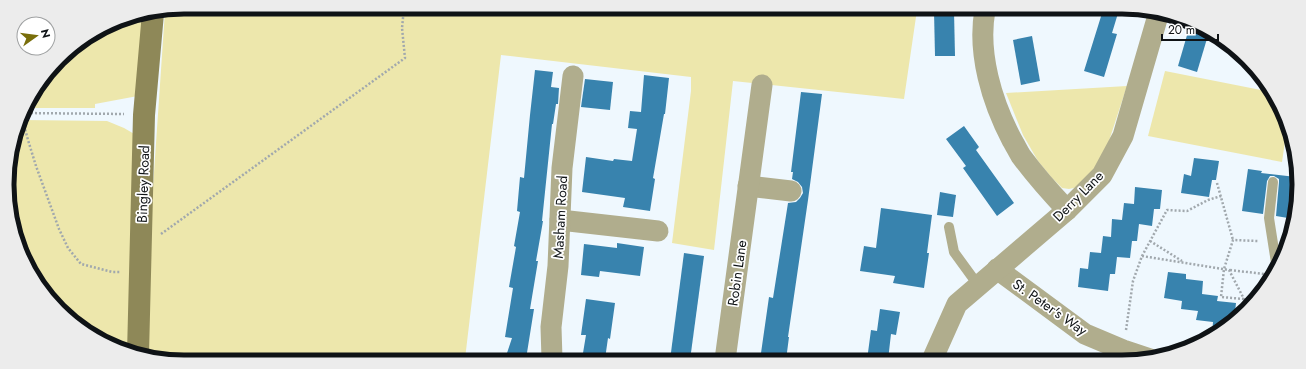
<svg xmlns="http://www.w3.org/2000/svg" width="1306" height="369" viewBox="0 0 1306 369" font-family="Jost,sans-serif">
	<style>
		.green { fill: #ede7ac }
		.building { fill: #3883ae }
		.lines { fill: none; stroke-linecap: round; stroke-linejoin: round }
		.path { stroke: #a1a8ad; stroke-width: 2.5; stroke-dasharray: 2 2; stroke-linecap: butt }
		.lane { stroke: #b0ad8d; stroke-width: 10 }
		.street { stroke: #b0ad8d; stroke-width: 21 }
		.secondary { stroke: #8e8858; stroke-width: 22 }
		.labels { text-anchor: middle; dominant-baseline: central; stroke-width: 3.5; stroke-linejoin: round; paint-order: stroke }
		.street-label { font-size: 14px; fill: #0f1316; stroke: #fff }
		.rim { fill: none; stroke: #0f1316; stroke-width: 5 }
	</style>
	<rect width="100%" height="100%" fill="#eff8fe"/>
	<g class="green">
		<path d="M185,7l732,3 -13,89 -171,-18 -19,169 -42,-7 19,-152v-14l-190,-22 -36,304h-315l-1,-1 -4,-53 20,-294z"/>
		<path d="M147,14l-4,81 -48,9v4h-70l42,-57 50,-31z"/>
		<path d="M1165,71l106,21 16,36 -5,34 -134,-26z"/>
		<path d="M1127,86l-22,67 -11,19 -16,15 -9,2 -7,-1 -10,-10 -14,-17 -15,-26 -17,-42z"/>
		<path d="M22,120l85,1 17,7 12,7 -8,215 -32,-12 -52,-46 -31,-61 -6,-58z"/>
	</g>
	<g class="building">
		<path d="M1103,10h16l-7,23 5,1 -13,43 -20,-6z"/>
		<path d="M934,11h20l1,45h-20z"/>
		<path d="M1190,25l19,7 -12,40 -19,-6z"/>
		<path d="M1032,36l8,45 -19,4 -8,-45z"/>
		<path d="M535,70l18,2 -2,15 8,1 -1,16h-2l-3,20h-1l-10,97h1l-7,40h2l-8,48h4l-8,50h-21l7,-21 -7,-1 8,-49 -4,-1 7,-40 -2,-1 6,-34 -3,-1 3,-34 4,1 6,-63z"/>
		<path d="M644,75l25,3 -4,36h-1l-11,64 2,1 -5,32 -27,-4 2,-9 -43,-6 4,-35 27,4 1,-2 18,2 5,-32 -9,-1 2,-17 11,1z"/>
		<path d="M585,79l28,3 -3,28 -29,-3z"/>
		<path d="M801,92l21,2 -14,106 -20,137h1l-3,23h-26l9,-63 4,1 15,-95 8,-1 4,-4 3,-5 -1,-6 -4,-5 -6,-3 1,-7h-2z"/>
		<path d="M964,126l15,21 -3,3 38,53 -17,13 -34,-48 3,-2 -20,-27z"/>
		<path d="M1194,158l25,3 -3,19h-4l-3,17 -28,-4 3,-19 7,2z"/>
		<path d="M1248,169l14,2 -1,2 35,4v33l-2,9 -18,-3 3,-34v-3l-5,-3h-4l-3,5 -4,33 -21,-3z"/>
		<path d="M1135,187l27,3 -2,19h-6l-2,17 -13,-2 -2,17h-5l-2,17 -13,-1 -2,17h-5l-2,17 -30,-4 2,-19 8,1 2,-17 11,1 2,-17 8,1 1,-18 10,1 2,-17 10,1z"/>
		<path d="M940,192l16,3 -3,22 -16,-2z"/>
		<path d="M881,208l51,7 -5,38h2l-5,35 -31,-5 2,-7 -35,-5 4,-25 12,2z"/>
		<path d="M617,243l27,4 -4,29 -40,-5 -1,6 -18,-2 3,-31 33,4z"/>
		<path d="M684,253l20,3 -14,104h-20z"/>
		<path d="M1168,272l18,2v5l17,2 -1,13 16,2 -1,5 19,2 -2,18 -22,14 1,-13 -17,-2 2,-9 -17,-2 1,-8 -18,-3z"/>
		<path d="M586,299l29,4 -5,36 -2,-1 -3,21h-23l4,-24h-5z"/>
		<path d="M880,309l20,3 -4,23 -5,-1 -3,26h-21l4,-30 6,1z"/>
	</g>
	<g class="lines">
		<g class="path">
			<path d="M23,113l101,1"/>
			<path d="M22,118l6,22 8,26 23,63 9,19 13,16 31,8h8"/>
			<path d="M1217,183l16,57"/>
			<path d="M161,234l244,-176 -3,-30 2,-20"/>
			<path d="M1150,241l32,20"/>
			<path d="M1142,256l87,14 15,29 3,9"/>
			<path d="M1230,270l34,4"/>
			<path d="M1244,299l-23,-2 3,-28 9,-29 25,1"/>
			<path d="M1126,330l7,-49 9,-25 25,-46 20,1 21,-11 13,-4"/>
		</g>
		<g class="lane">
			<path d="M1273,182l-4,36 8,51"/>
			<path d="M949,227l5,25 24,33"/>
		</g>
		<g class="street">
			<path d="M985,10c-8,43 7,92 27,130 3,5 6,11 9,16 14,19 30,37 46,54"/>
			<path d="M748,186l43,5"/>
			<path d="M560,220l98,11"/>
			<path d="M997,269l88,65 38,16 27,9"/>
			<path d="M552,359l-1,-32 7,-61 4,-98 11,-92"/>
			<path d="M725,360l37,-275"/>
			<path d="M932,360l25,-56 110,-94 35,-35 21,-39 36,-124"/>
		</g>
		<path class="secondary" d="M138,354l6,-239 9,-102"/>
	</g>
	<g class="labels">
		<g class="street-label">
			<text transform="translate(143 184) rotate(-88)">Bingley Road</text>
			<text transform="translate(1078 196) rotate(-45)">Derry Lane</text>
			<text transform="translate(560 217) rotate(-87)">Masham Road</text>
			<text transform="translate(737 273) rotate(-82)">Robin Lane</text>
			<text transform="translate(1050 307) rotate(35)">St. Peter's Way</text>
		</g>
	</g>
	<path d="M0 0H1306V369H0ZM184 14H1122A170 170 0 0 1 1292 184V185A170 170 0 0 1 1122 355H184A170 170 0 0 1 14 185V184A170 170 0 0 1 184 14Z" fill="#ececec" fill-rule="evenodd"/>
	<path class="rim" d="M184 14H1122A170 170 0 0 1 1292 184V185A170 170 0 0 1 1122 355H184A170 170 0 0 1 14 185V184A170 170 0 0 1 184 14Z"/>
	<g transform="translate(36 36) rotate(76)"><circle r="19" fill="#ffffff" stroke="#9fa1a2"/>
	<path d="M0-3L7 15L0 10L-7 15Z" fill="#796e0b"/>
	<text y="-6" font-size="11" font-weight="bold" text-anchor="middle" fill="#0f1316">N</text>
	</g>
	<path d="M1162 34v6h56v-6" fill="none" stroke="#0f1316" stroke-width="2"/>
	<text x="1168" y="34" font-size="12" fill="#0f1316" stroke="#ffffff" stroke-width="3" paint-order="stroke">20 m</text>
</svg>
